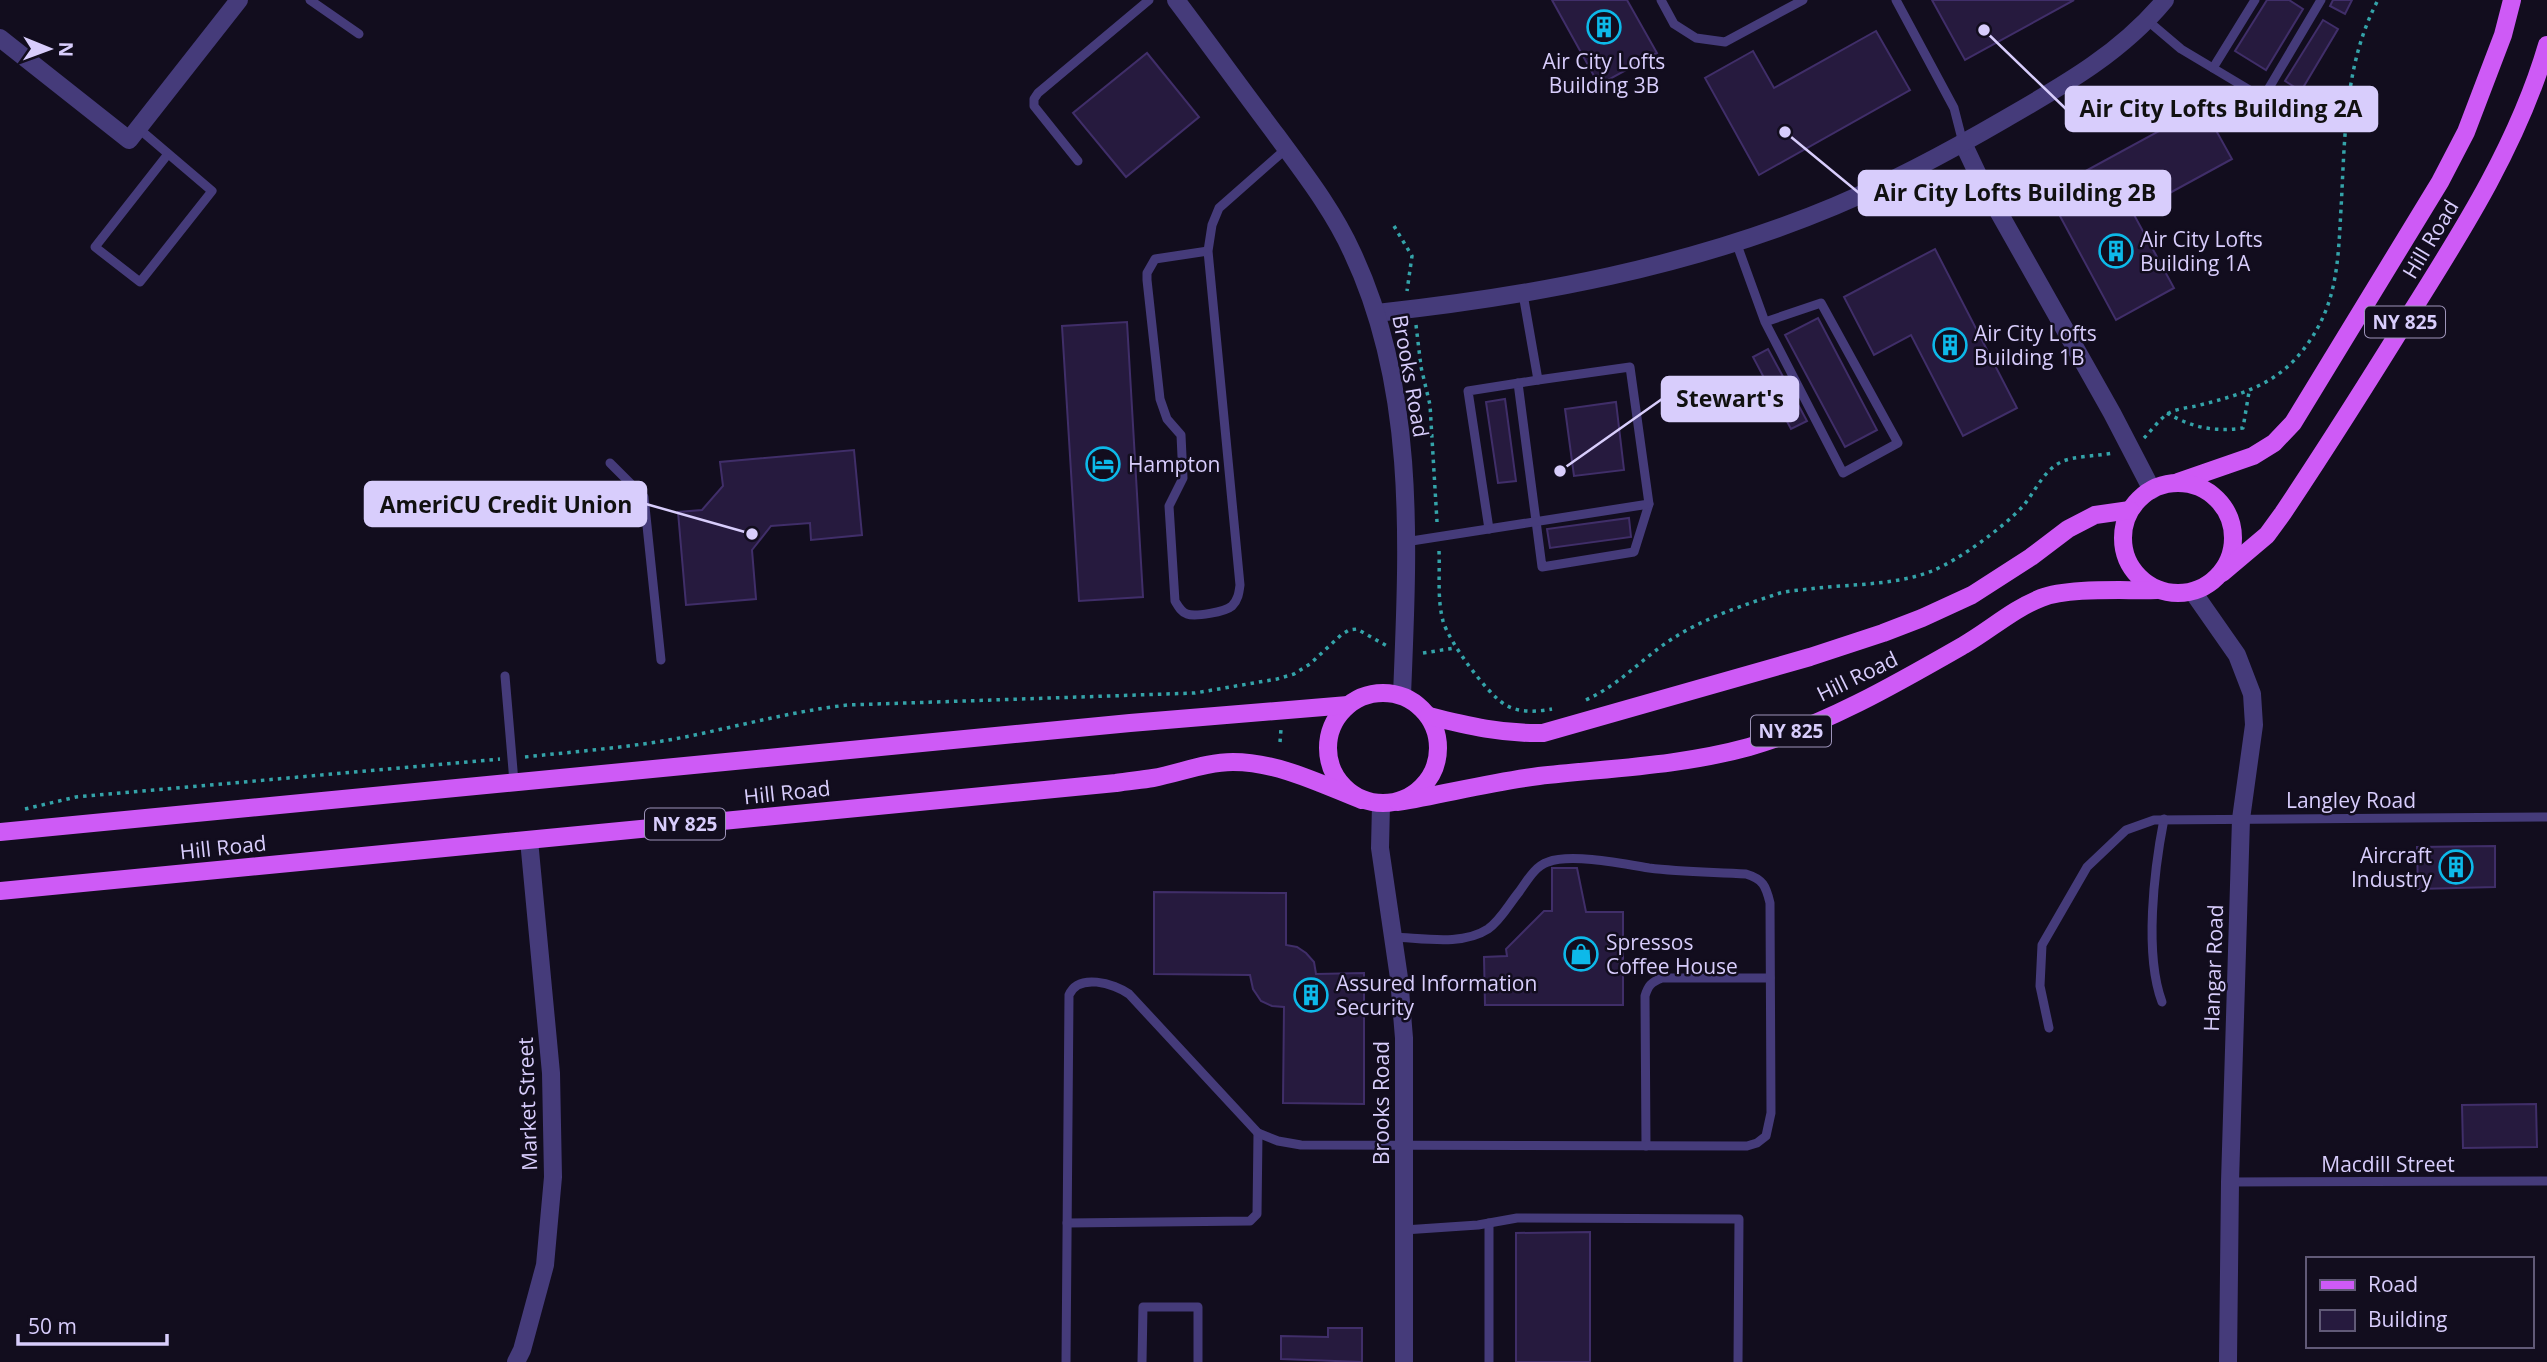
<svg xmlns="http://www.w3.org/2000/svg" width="2547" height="1362" viewBox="0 0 2547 1362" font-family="'Open Sans',sans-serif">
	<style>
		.building { fill: #261a3e; stroke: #402e69; stroke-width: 2 }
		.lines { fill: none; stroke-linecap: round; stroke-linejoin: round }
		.path { stroke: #34a3a9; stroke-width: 3.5; stroke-dasharray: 3.5 5; stroke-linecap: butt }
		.service { stroke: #453b7a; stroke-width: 9 }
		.minor { stroke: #453b7a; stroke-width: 18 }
		.tertiary { stroke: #453b7a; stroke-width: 18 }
		.primary { stroke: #ce5af6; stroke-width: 18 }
		.labels { text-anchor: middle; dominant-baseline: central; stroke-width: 5; stroke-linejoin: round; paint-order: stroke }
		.shield { fill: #120d1e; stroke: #9d93b9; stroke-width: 2 }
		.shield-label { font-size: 19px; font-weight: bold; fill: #d8cdfc }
		.poi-label { font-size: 21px; fill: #d8cdfc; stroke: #120d1e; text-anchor: start }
		.street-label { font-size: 21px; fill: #d8cdfc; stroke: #120d1e }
		.leader { fill: none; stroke: #d8cdfc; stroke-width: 2.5 }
		.callout-dot { fill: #d8cdfc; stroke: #120d1e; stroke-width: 2.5 }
		.callout { fill: #d8cdfc; stroke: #d8cdfc; stroke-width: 2.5 }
		.callout-label { font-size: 23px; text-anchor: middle; font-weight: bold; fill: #111 }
	</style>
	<rect width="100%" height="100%" fill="#120d1e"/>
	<g class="building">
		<path d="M1552,0h75l30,53 -58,32z"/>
		<path d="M1932,0h142l-109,60z"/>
		<path d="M2267,0h22l14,9 -37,61 -31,-19z"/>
		<path d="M2333,0h19l-7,14 -15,-8z"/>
		<path d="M2323,20l15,9 -37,62 -16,-10z"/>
		<path d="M1876,31l34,59 -151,85 -54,-97 48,-27 21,37z"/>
		<path d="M1147,53l52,64 -73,60 -53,-64z"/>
		<path d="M2203,107l29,52 -99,54 41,75 -58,32 -69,-128z"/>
		<path d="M1935,249l82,159 -54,28 -52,-101 -37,20 -30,-58z"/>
		<path d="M1818,318l59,112 -32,17 -60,-112z"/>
		<path d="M1127,322l16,275 -64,4 -17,-275z"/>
		<path d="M1768,349l39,72 -16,8 -38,-72z"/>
		<path d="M1505,399l11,82 -18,2 -12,-81z"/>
		<path d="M1616,402l8,68 -50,6 -9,-67z"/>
		<path d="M854,450l8,85 -51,5 -1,-17 -39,3 -19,24 4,49 -70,6 -8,-93 24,-2 21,-24 -3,-24z"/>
		<path d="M1629,518l2,19 -81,11 -3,-19z"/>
		<path d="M2495,846v41l-77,2 -1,-42z"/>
		<path d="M1552,868h25l9,44h37v93h-138l-1,-48 23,-1 -1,-7 38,-38h8z"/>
		<path d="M1154,892l132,1v52l11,2 9,6 8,9 2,12 48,-1v131l-81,-1 1,-96 -12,-1 -11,-5 -8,-12 -3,-14 -96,-1z"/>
		<path d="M2536,1104l1,43 -74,1 -1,-43z"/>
		<path d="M1590,1232v130h-74v-129z"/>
		<path d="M1328,1328h34v34l-81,-3v-23l47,1z"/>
	</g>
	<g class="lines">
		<g class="path">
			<path d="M1394,226l18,30 -5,35"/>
			<path d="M1416,325l5,42 9,38 7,117"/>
			<path d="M2167,413c26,15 47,19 76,15l6,-36"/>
			<path d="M2144,438c7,-7 14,-17 22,-23 7,-6 21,-7 30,-9 44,-11 82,-21 110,-60 32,-43 32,-86 35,-137 4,-71 3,-145 37,-209"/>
			<path d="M1439,551c1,23 -2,47 4,70 6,21 43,71 61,83 14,9 32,8 48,5"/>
			<path d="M1423,653l32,-5"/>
			<path d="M1586,700c36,-17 55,-41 86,-61 32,-21 72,-34 108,-46 12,-3 25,-3 37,-5 37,-4 80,-3 115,-17 27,-11 72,-44 91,-65 12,-14 20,-35 38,-44 12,-6 37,-6 52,-9"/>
			<path d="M1280,742l1,-13"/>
			<path d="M525,757c55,-6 111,-10 165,-21 53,-11 104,-25 158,-31l347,-12 82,-14 17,-5 16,-10 31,-29 8,-5 8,-1 30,17"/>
			<path d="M25,809l51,-12 424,-38"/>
		</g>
		<g class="service">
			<path d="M310,0l49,34"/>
			<path d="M1661,0l13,24 22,14 29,4 78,-42"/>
			<path d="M1896,0l58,108 9,35"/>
			<path d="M2148,21l33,28 82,49 58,-98"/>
			<path d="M2213,68l42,-68"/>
			<path d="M138,128l74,63 -72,91 -45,-35 73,-93"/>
			<path d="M1078,161l-44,-55v-7l4,-6 111,-93"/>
			<path d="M1736,242l29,80 78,151 55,-30 -77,-140 -56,19"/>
			<path d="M1208,251l-53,8 -8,14v7l13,119 7,20 14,16 2,43 -14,28 6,95c3,5 6,11 12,13 8,3 38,-2 45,-8 6,-6 7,-13 8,-21l-32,-334 4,-26 7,-17 67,-59"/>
			<path d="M1518,383l24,184 92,-15 15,-48"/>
			<path d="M610,463l34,34 17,163"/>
			<path d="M1489,529l-21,-138 70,-11"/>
			<path d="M1405,542l244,-38 -19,-137 -92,13 -15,-86"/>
			<path d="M505,676l9,106"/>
			<path d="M2162,1002c-18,-48 -8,-132 2,-183"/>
			<path d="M2049,1028l-9,-42 2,-41 45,-78 39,-37 28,-10 393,-3"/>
			<path d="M1646,1146l-1,-150c3,-10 6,-14 17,-18h108"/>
			<path d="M2230,1182l317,-1"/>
			<path d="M1067,1223l183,-2 7,-7 1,-81"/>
			<path d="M1489,1223v139"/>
			<path d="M1404,1230l74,-5 39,-7 222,1 -1,143"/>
			<path d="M1066,1362l3,-367c9,-22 45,-12 60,-1l129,139 20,8 23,4 446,1 10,-3 9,-7 5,-23 -1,-210c-4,-17 -7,-24 -24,-29 -32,-2 -65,-2 -97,-6 -24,-4 -78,-15 -101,-6 -13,4 -21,19 -29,30 -10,12 -18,28 -31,37 -26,17 -65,9 -95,8"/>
			<path d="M1142,1362l1,-55h55v55"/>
		</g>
		<g class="minor">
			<path d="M0,38l129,102 110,-140"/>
			<path d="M1963,143l17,36 132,234 40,77"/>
			<path d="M1377,313c156,-17 313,-46 458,-107 59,-25 115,-55 170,-87 59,-34 116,-66 160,-119"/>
			<path d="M1381,804l-1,44 19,130 5,60v324"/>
			<path d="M516,1362l6,-12 23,-85 8,-88 -2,-104 -22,-233"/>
		</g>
		<g class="tertiary">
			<path d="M1176,0c34,45 67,91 101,136 27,37 56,74 75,116 65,137 56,295 50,443"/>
			<path d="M2193,592l44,63 15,39 2,31 -13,94 -11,363 -2,180"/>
		</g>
		<g class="primary">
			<path d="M2178,482l75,-26 21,-13 19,-20 147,-241 26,-50 37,-97 9,-35"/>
			<circle cx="2178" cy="538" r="55"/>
			<path d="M2222,573l45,-38 16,-22c44,-66 87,-134 129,-202 53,-84 107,-170 135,-266"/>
			<circle cx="1383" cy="748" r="55"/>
			<path d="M1429,716c39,10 74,18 114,17l267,-76 73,-24 39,-15 50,-23 59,-38 37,-28 27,-14 35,-5"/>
			<path d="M1398,802c47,-8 94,-20 141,-26 71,-8 141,-10 210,-29 76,-22 147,-63 215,-102 26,-15 49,-36 77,-47 27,-11 85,-7 116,-8"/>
			<path d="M0,832l1130,-109 218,-18"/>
			<path d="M0,891l1116,-108c12,-2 25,-3 37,-5 27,-5 53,-16 80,-16 45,0 88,22 129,38"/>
		</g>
	</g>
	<defs>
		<symbol id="building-ring" viewBox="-11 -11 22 22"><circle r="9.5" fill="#120d1e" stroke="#0db9e9" stroke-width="1.5"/><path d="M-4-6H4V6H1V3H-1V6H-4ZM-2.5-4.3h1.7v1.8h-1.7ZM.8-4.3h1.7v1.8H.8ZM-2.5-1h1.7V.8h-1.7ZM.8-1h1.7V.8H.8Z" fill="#0db9e9"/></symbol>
		<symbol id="hotel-ring" viewBox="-11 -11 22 22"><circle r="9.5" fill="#120d1e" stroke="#0db9e9" stroke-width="1.5"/><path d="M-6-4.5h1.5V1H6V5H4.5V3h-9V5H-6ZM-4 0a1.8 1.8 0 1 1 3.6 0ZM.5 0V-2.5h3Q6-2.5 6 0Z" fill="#0db9e9"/></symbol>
		<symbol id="shop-ring" viewBox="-11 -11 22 22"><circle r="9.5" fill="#120d1e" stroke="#0db9e9" stroke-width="1.5"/><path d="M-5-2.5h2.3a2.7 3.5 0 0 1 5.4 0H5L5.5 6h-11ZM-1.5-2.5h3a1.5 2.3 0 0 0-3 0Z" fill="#0db9e9"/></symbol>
	</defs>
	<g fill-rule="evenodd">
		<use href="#building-ring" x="1585" y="8" width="38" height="38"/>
		<use href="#building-ring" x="2097" y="232" width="38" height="38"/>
		<use href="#building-ring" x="1931" y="326" width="38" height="38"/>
		<use href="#hotel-ring" x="1084" y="445" width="38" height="38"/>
		<use href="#building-ring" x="2437" y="848" width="38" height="38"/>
		<use href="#shop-ring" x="1562" y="935" width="38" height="38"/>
		<use href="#building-ring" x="1292" y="976" width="38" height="38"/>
	</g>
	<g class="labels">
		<g class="shield">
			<rect x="2365" y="306.5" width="80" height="31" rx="5"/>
			<rect x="1751" y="715.5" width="80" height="31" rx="5"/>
			<rect x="645" y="808.5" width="80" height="31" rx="5"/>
		</g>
		<g class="shield-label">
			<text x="2405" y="322">NY 825</text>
			<text x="1791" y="731">NY 825</text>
			<text x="685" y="824">NY 825</text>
		</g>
		<g class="poi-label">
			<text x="1604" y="61" text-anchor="middle">Air City Lofts<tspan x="1604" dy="24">Building 3B</tspan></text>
			<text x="2140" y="239">Air City Lofts<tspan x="2140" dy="24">Building 1A</tspan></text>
			<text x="1974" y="333">Air City Lofts<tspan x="1974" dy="24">Building 1B</tspan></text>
			<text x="1128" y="464">Hampton</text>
			<text x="2432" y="855" text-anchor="end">Aircraft<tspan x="2432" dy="24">Industry</tspan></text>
			<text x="1606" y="942">Spressos<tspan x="1606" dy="24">Coffee House</tspan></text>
			<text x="1336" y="983">Assured Information<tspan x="1336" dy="24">Security</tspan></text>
		</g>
		<g class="street-label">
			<text transform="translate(2430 239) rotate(-59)">Hill Road</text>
			<text transform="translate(1411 376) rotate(80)">Brooks Road</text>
			<text transform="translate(1857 676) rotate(-26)">Hill Road</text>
			<text transform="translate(787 792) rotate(-6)">Hill Road</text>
			<text x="2351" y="800">Langley Road</text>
			<text transform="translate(223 847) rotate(-6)">Hill Road</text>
			<text transform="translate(2213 968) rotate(-88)">Hangar Road</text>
			<text transform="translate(1381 1103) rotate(-90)">Brooks Road</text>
			<text transform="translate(527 1104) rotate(-92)">Market Street</text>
			<text x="2388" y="1164">Macdill Street</text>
		</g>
	</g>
	<path class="leader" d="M1984 30L2066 109M1785 132L1859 193M1560 471L1662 399M752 534L646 504"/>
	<g class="callout-dot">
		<circle cx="1984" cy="30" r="7"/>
		<circle cx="1785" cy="132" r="7"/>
		<circle cx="1560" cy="471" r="7"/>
		<circle cx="752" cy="534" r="7"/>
	</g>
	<g class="callout">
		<rect x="2066" y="87" width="311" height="44" rx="7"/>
		<rect x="1859" y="171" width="311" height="44" rx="7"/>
		<rect x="1662" y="377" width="136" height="44" rx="7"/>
		<rect x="365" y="482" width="281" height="44" rx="7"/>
	</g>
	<g class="callout-label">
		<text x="2221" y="117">Air City Lofts Building 2A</text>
		<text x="2015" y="201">Air City Lofts Building 2B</text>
		<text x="1730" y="407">Stewart's</text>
		<text x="506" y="513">AmeriCU Credit Union</text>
	</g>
	<rect x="2306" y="1257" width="228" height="91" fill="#120d1e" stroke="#615a77" stroke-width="2"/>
	<rect x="2320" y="1280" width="35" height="10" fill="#ce5af6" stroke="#615a77" stroke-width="2"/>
	<text x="2368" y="1292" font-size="21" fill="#d8cdfc">Road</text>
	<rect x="2320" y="1310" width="35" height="21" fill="#261a3e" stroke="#615a77" stroke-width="2"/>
	<text x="2368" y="1327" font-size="21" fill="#d8cdfc">Building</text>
	<g transform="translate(49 49) rotate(91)" stroke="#120d1e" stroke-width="5" paint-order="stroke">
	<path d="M0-5L12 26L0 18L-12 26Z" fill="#d8cdfc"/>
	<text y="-10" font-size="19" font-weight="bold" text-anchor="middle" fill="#d8cdfc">N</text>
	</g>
	<path d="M18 1334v10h149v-10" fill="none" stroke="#d8cdfc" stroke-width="3.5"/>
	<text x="28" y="1334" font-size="21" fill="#d8cdfc" stroke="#120d1e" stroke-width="5" paint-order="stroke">50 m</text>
</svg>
